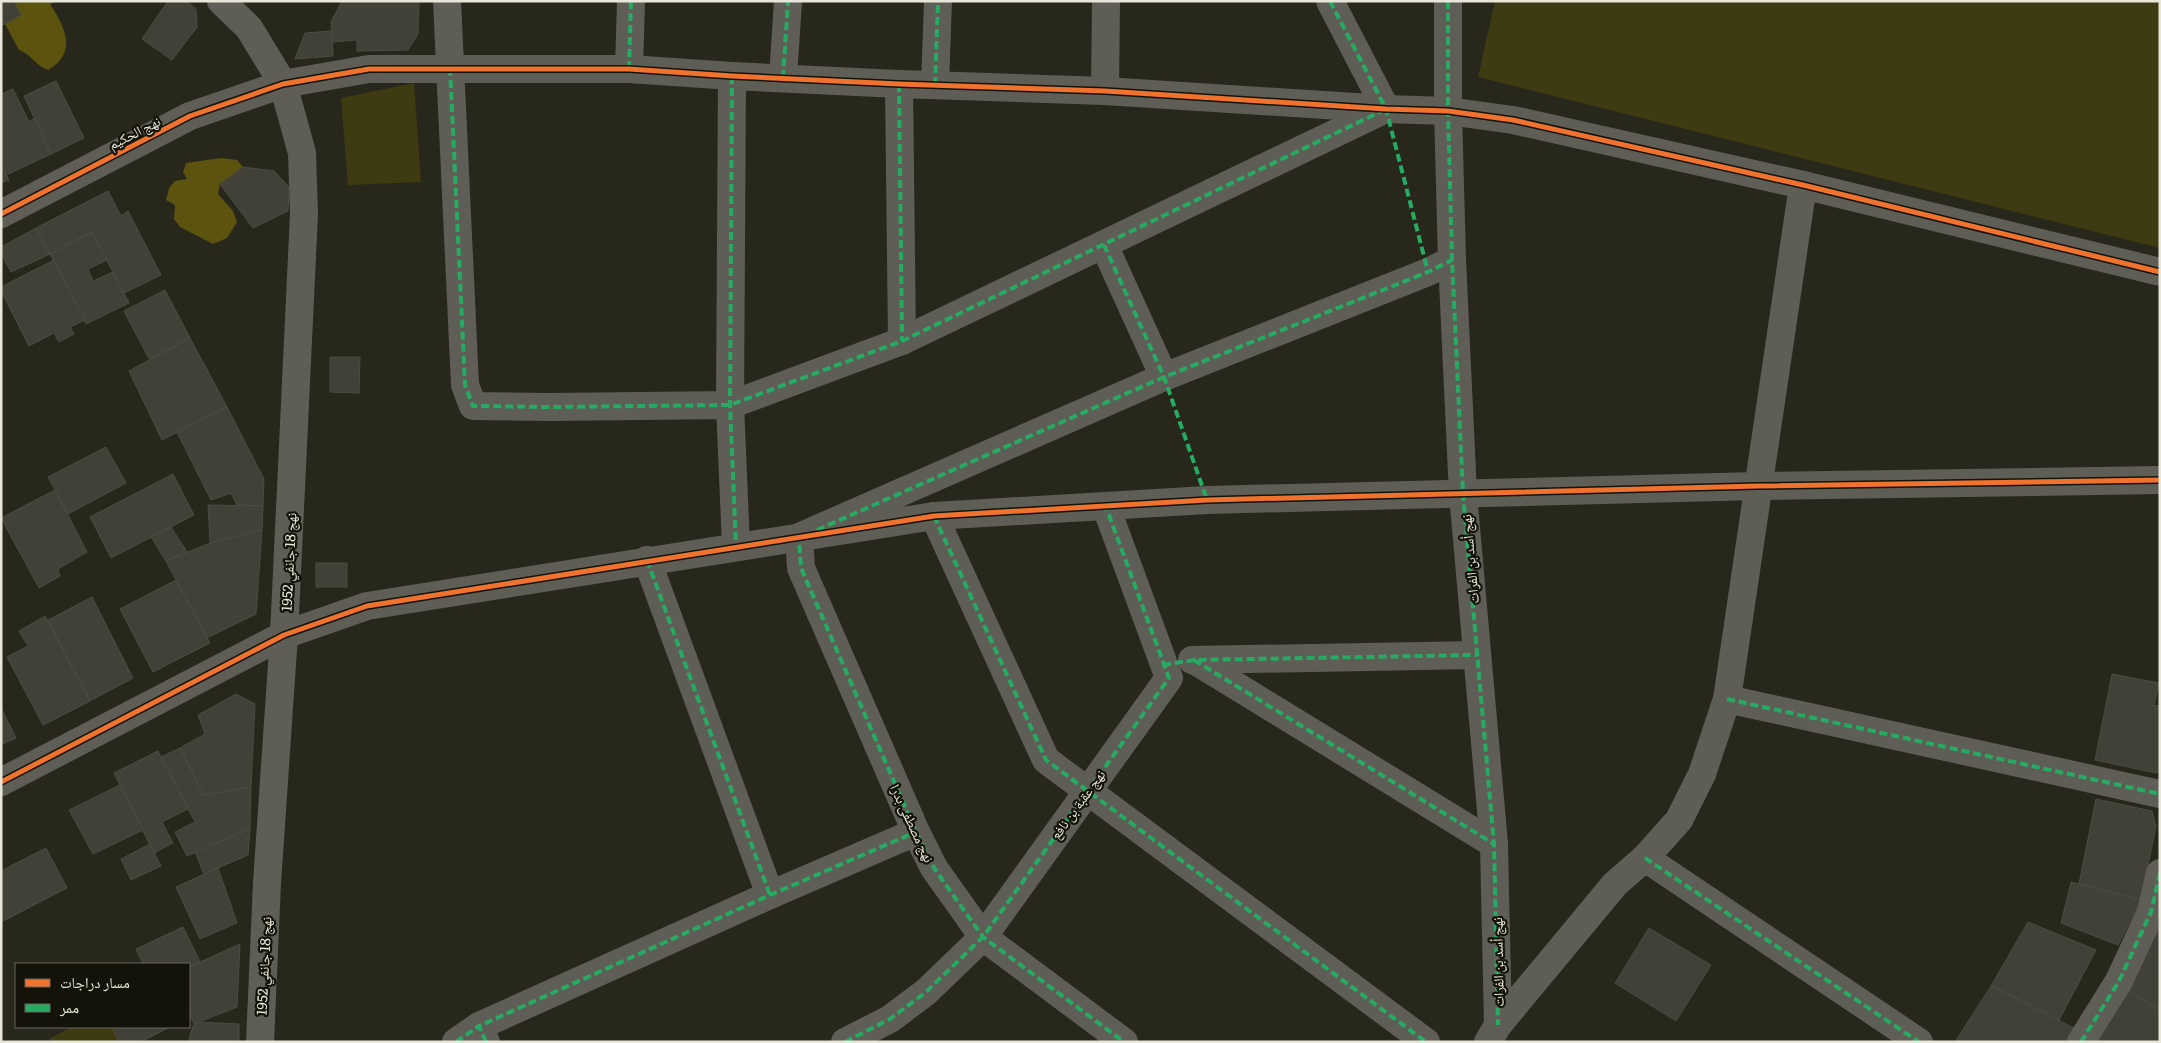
<svg xmlns="http://www.w3.org/2000/svg" width="2161" height="1043" viewBox="0 0 2161 1043" font-family="Literata,'Noto Naskh Arabic',serif">
	<style>
		.green { fill: #3e3a12 }
		.forest { fill: #5c540e }
		.building { fill: #424138; stroke: #4d4c43 }
		.lines { fill: none; stroke-linecap: round; stroke-linejoin: round }
		.minor { stroke: #5f5e56; stroke-width: 28 }
		.quiet { stroke: #26ab63; stroke-width: 4; stroke-dasharray: 8 4; stroke-linecap: butt }
		.cycleway-casing { stroke: #14130a; stroke-width: 8 }
		.cycleway { stroke: #ef722f; stroke-width: 5 }
		.labels { text-anchor: middle; dominant-baseline: central; stroke-width: 4.5; stroke-linejoin: round; paint-order: stroke }
		.street-label { font-size: 14px; fill: #e7e6d9; stroke: #14130a }
	</style>
	<rect width="100%" height="100%" fill="#28271c"/>
	<g class="green">
		<path d="M1495,1h665v247l-682,-171z"/>
		<path d="M414,83l7,99 -73,3 -7,-87z"/>
		<path d="M71,1027h41l7,15h-68l-2,-3z"/>
	</g>
	<g class="forest">
		<path d="M14,1h44l-8,3c15,23 28,49 -2,66 -12,-4 -17,-16 -29,-20l-14,-26 16,-9z"/>
		<path d="M221,158l16,2 6,7 -23,17 -2,10 15,17 4,11 -10,16 -14,6 -33,-17 -6,-8 1,-14 -9,-5 3,-12 6,-7 12,-2 -4,-7 3,-9z"/>
	</g>
	<g class="building">
		<path d="M1,1h13l7,14 -20,11z"/>
		<path d="M168,1h19l9,8 1,18 -25,33 -30,-21z"/>
		<path d="M342,1h77l-1,33 -10,16 -51,1v-11l-25,2 -1,-20z"/>
		<path d="M332,31l1,25 -38,3 10,-26z"/>
		<path d="M56,81l28,57 -33,16 -27,-58z"/>
		<path d="M13,89l16,33 6,-4 16,36 -45,21 -5,-10v-71z"/>
		<path d="M1,165l8,15 -8,3z"/>
		<path d="M243,167l31,4 15,16 -1,24 -35,17 -33,-44z"/>
		<path d="M108,191l13,25 7,-5 33,64 -37,18 -32,-61 -42,22 -14,-26z"/>
		<path d="M36,228l14,26 -39,18 -10,-18v-7z"/>
		<path d="M92,232l15,28 -19,9 5,12 20,-9 16,31 -43,21 -36,-70z"/>
		<path d="M54,260l31,60 -15,7 4,7 -15,8 -5,-9 -25,13 -28,-55v-4z"/>
		<path d="M165,290l25,48 -41,21 -25,-48z"/>
		<path d="M190,338l37,69 -65,33 -33,-69z"/>
		<path d="M330,357h30l-1,36 -29,-1z"/>
		<path d="M227,407l37,72 -1,27 -26,-1 -6,-12 -20,7 -34,-68z"/>
		<path d="M106,447l20,36 -58,31 -20,-37z"/>
		<path d="M173,474l21,41 -83,43 -21,-41z"/>
		<path d="M55,490l32,62 -29,17 2,7 -21,12 -38,-70z"/>
		<path d="M208,505l55,1 -1,24 -52,13z"/>
		<path d="M171,527l16,25 -21,9 -15,-24z"/>
		<path d="M262,530l-6,84 -49,24 -41,-77 44,-18z"/>
		<rect x="316" y="563" width="31" height="24"/>
		<path d="M176,580l34,63 -57,29 -33,-63z"/>
		<path d="M92,597l41,81 -43,23 -42,-81z"/>
		<path d="M45,616l45,85 -47,24 -36,-68 21,-11 -9,-15z"/>
		<path d="M2112,674l47,9 -5,22 6,1v65l-4,2 -61,-13z"/>
		<path d="M236,694l19,10 -4,83 -47,8 -24,-47 25,-14 -7,-19z"/>
		<path d="M1,708l15,30 -15,7z"/>
		<path d="M180,748l24,47 47,-8 -1,42 -63,27 -12,-24 20,-10 -34,-65z"/>
		<path d="M158,751l30,58 -26,13 11,21 -19,10 -40,-80z"/>
		<path d="M120,785l23,45 -50,24 -24,-44z"/>
		<path d="M2096,799l56,12 4,15 -15,74 -62,-16z"/>
		<path d="M250,829l-2,26 -44,19 -9,-22z"/>
		<path d="M150,844l11,22 -30,14 -10,-21z"/>
		<path d="M46,848l21,40 -66,34v-51z"/>
		<path d="M218,868l19,55 -37,16 -24,-52z"/>
		<path d="M2071,882l70,18 -23,45 -57,-22z"/>
		<path d="M2028,922l68,28 -37,70 -68,-34z"/>
		<path d="M183,927l17,35 -11,5v-3h-46l-7,-15z"/>
		<path d="M2160,927v80l-2,3 -31,-21z"/>
		<path d="M1649,928l62,37 -35,56 -61,-38z"/>
		<path d="M240,944l-3,63 -43,17 -5,-10v-47z"/>
		<path d="M1991,986l83,42 -9,14h-110z"/>
		<path d="M2127,989l33,22v31h-65z"/>
		<path d="M197,1022l42,2v18h-48l-2,-4 5,-14z"/>
		<path d="M112,1027h58l-29,15h-22z"/>
	</g>
	<g class="lines">
		<g class="minor">
			<path d="M221,1l28,27 34,56 19,69 2,61 -20,421 -17,248 -7,159"/>
			<path d="M447,1l18,384 8,21 77,1 180,-2 172,-64 484,-232 -56,-108"/>
			<path d="M1448,1v110l4,149 11,234 31,350 4,181"/>
			<path d="M629,69l2,-68"/>
			<path d="M732,76l-2,329 6,141"/>
			<path d="M783,78l5,-77"/>
			<path d="M899,84l3,257"/>
			<path d="M935,85l3,-84"/>
			<path d="M1105,91l1,-90"/>
			<path d="M1,214l189,-98 93,-32 86,-15h260l103,7 167,8 206,7 281,18 62,2 65,9 290,65 357,87"/>
			<path d="M1104,245l60,132"/>
			<path d="M934,516l112,244 380,282"/>
			<path d="M647,560l123,335"/>
			<path d="M1192,660l285,-5"/>
			<path d="M1194,660l300,184"/>
			<path d="M1727,699l433,95"/>
			<path d="M1,782l283,-147 83,-29 567,-90 273,-16 551,-14 402,-6"/>
			<path d="M1645,858l274,184"/>
			<path d="M456,1042l23,-16"/>
			<path d="M486,1042l-7,-16 291,-131 146,-63"/>
			<path d="M845,1042l45,-23 36,-27 57,-55 186,-259 -63,-171"/>
			<path d="M1124,1042l-141,-105 -49,-69 -18,-36 -115,-264 -2,-31 365,-160 264,-105 24,-12"/>
			<path d="M1488,1042l10,-17 117,-141 30,-26 34,-38 23,-46 25,-75 76,-514"/>
			<path d="M2081,1042l38,-61 32,-69 9,-39"/>
		</g>
		<g class="quiet">
			<path d="M1330,1l56,108 42,163"/>
			<path d="M1448,1v110l4,149 11,234 31,350 4,181"/>
			<path d="M450,68l15,317 8,21 77,1 180,-2 172,-64 480,-230"/>
			<path d="M629,69l2,-68"/>
			<path d="M732,76l-2,329 6,141"/>
			<path d="M783,78l5,-77"/>
			<path d="M899,84l3,257"/>
			<path d="M935,85l3,-84"/>
			<path d="M1104,245l60,132 43,123"/>
			<path d="M934,516l112,244 380,282"/>
			<path d="M817,530l347,-153 264,-105 24,-12"/>
			<path d="M803,536l-4,1 2,31 115,264 18,36 49,69 141,105"/>
			<path d="M647,560l123,335"/>
			<path d="M1194,660l300,184"/>
			<path d="M1163,665l31,-5 283,-5"/>
			<path d="M1727,699l433,95"/>
			<path d="M1645,858l274,184"/>
			<path d="M456,1042l23,-16"/>
			<path d="M486,1042l-7,-16 291,-131 146,-63"/>
			<path d="M845,1042l45,-23 36,-27 57,-55 186,-259 -63,-171"/>
			<path d="M2081,1042l38,-61 32,-69 9,-39"/>
		</g>
		<defs>
			<g id="cycleway">
				<path d="M1,214l189,-98 93,-32 86,-15h260l103,7 167,8 206,7 281,18 62,2 65,9 290,65 357,87"/>
				<path d="M1,782l283,-147 83,-29 567,-90 273,-16 551,-14 402,-6"/>
			</g>
		</defs>
		<use href="#cycleway" class="cycleway-casing"/>
		<use href="#cycleway" class="cycleway"/>
	</g>
	<g class="labels">
		<g class="street-label">
			<text transform="translate(134 132) rotate(-27)">نهج الحكيم</text>
			<text transform="translate(1469 559) rotate(-95)">نهج أسد بن الفرات</text>
			<text transform="translate(288 562) rotate(-87)">نهج 18 جانفي 1952</text>
			<text transform="translate(1077 804) rotate(-54)">نهج عقبة بن نافع</text>
			<text transform="translate(913 823) rotate(65)">نهج مصطفى بدرا</text>
			<text transform="translate(1497 962) rotate(-91)">نهج أسد بن الفرات</text>
			<text transform="translate(263 966) rotate(-87)">نهج 18 جانفي 1952</text>
		</g>
	</g>
	<rect width="2161" height="1043" fill="none" stroke="#e7e6d9" stroke-width="5"/>
	<rect x="15" y="963" width="175" height="65" fill="#14130a" stroke="#68675d"/>
	<rect x="25" y="979" width="25" height="8" fill="#ef722f" stroke="#68675d"/>
	<text x="60" y="988" font-size="15" fill="#e7e6d9">مسار دراجات</text>
	<rect x="25" y="1004" width="25" height="8" fill="#26ab63" stroke="#68675d"/>
	<text x="60" y="1013" font-size="15" fill="#e7e6d9">ممر</text>
</svg>
